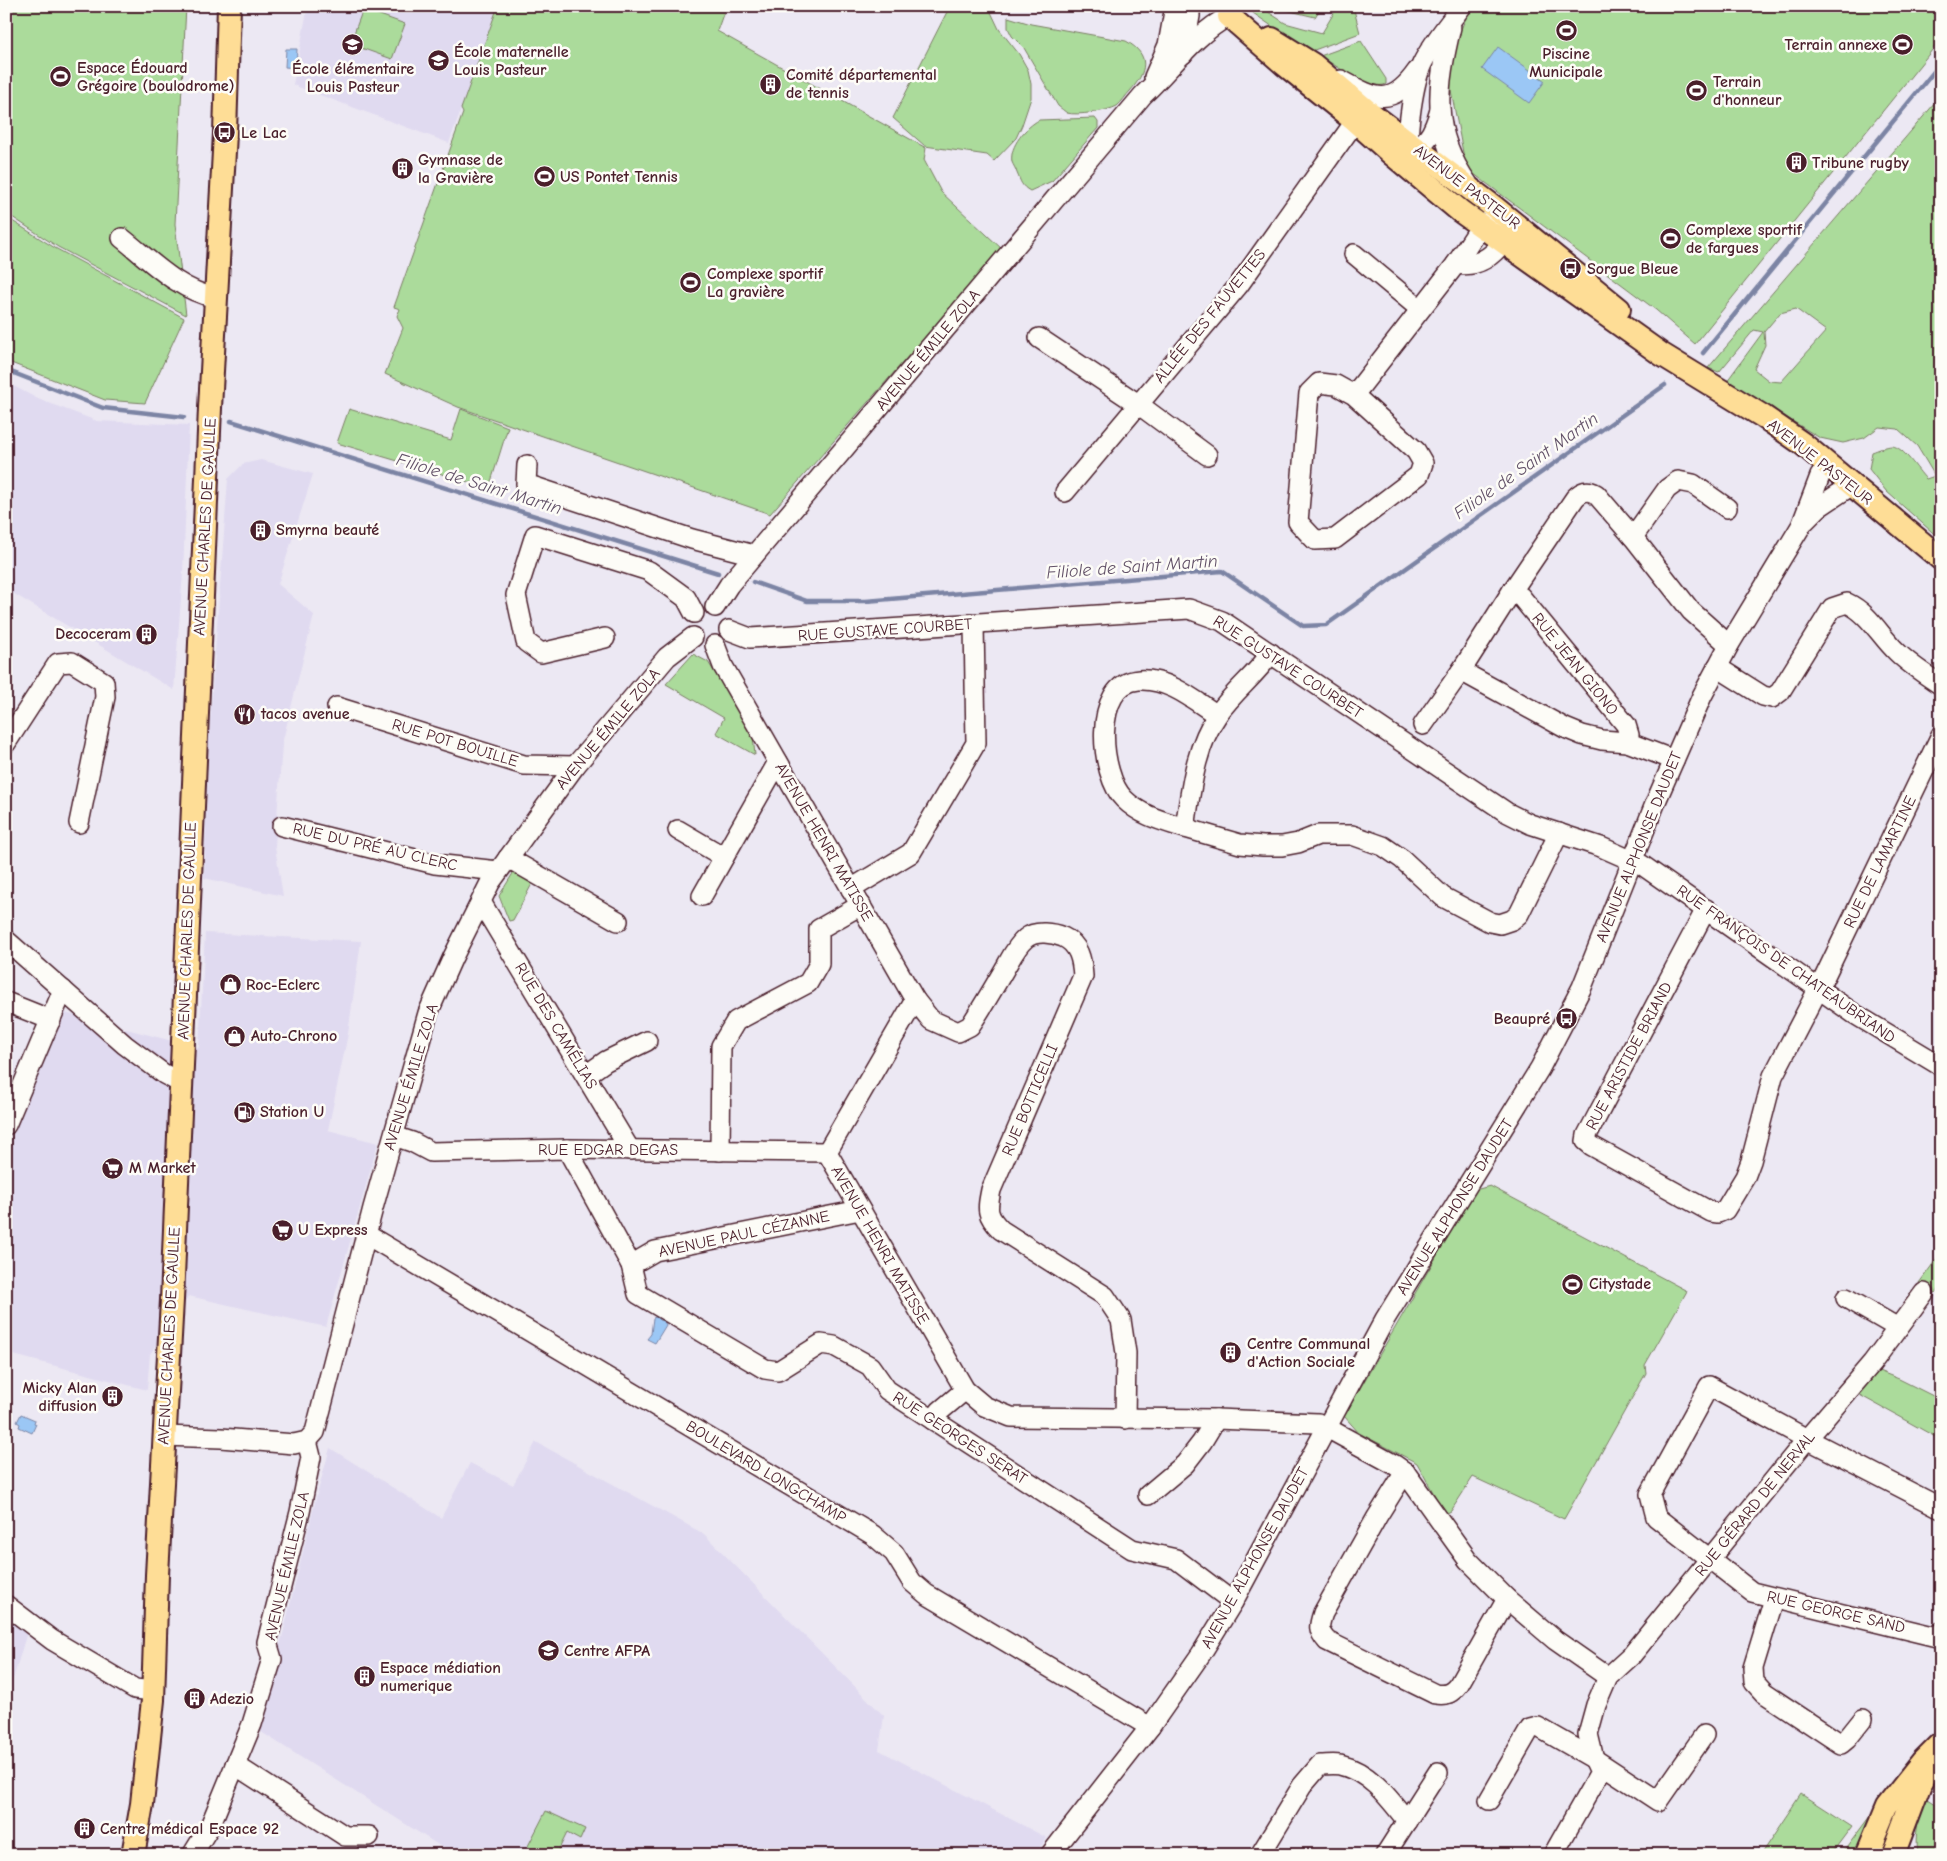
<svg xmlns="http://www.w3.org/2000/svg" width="1947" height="1861" viewBox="0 0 1947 1861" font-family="'Comic Neue',sans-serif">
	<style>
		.built { fill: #e0daf0 }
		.green { fill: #abdb9b; stroke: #7a7d63; fill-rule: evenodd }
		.water { fill: #9bc7f5; stroke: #7b84a4 }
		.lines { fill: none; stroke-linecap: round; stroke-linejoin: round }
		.stream { stroke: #7b84a4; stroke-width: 4.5 }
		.minor-casing { stroke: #4a1f2b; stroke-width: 22 }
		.major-casing { stroke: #4a1f2b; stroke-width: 26 }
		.minor { stroke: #fdfcf7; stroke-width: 19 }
		.major { stroke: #fedd96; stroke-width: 22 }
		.labels { text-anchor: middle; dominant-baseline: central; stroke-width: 5; stroke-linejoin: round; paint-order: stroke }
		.poi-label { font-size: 16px; font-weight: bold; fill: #4a1f2b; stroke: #fdfcf7; text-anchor: start }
		.street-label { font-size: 16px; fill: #4a1f2b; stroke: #fdfcf7 }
		.water-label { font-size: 18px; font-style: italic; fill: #625168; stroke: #fdfcf7 }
	</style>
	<rect width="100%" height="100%" fill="#ece8f3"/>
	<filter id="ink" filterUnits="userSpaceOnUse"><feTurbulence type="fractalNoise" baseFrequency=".02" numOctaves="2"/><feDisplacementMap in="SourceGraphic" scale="10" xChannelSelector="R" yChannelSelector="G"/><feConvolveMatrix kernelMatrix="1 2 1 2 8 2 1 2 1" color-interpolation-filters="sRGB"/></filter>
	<g filter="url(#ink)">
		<g class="built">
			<path d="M308,6h190l-49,137 -156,-58z"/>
			<path d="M6,382l32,17 59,22 92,4 -6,148 -9,117 -168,-101z"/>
			<path d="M261,460l52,14 -35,110 36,31 -32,129 -7,103 8,49 -79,-18 5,-145 19,-254 15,-15z"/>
			<path d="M205,933l156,8 -13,93 -20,96 50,13 -52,184 -137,-31 -39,58 -3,36 -141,-37v-202l59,-138 134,35z"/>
			<path d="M536,1442l168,92 180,182 -5,34 168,88 -13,17h-580l-199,-127 28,-94 33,-136 14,-50 111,70 29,-55 43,22z"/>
			<path d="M6,1616l21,16 -21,71z"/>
		</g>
		<g class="green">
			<path d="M6,6h180l-11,218 11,91 -128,-68 -52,-34z"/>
			<path d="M498,6h228l-9,25 209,117 -2,12 17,32 61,57 -232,265 -312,-107 -73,-33 18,-46 -6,-12 3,-7 -6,-2 69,-194 -2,-4z"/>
			<path d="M950,6h27l13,4 9,19 20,25 9,16 3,14v14l-9,27 -6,13 -22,23 -7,-6 -62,-9 -32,-28z"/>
			<path d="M1252,6h7l26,17 37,10 16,-27h15l7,27 -51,19 -56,-39z"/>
			<path d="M1281,6h41l-7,11 -29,-7z"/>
			<path d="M1474,6h467v33l-246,305 -39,-34 -190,-142 -16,-83 6,-45 11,-24z"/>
			<path d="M363,9l42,15 -13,35 -42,-15z"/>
			<path d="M1008,17l23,7 95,17c25,14 21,31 4,50 -4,4 -8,11 -13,15 -9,5 -40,10 -50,7 -3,-2 -6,-5 -9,-7l-34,-58 -12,-12 -4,-8z"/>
			<path d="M1361,41l25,38v5c-13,8 -53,-20 -66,-28z"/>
			<path d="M1941,96v444l-55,-49 -17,-22 3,-17c6,-2 14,-6 20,-6 12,1 25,24 34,33l9,-3 -18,-30 -19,-17 -19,-2 -15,11 -21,5 -23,-5 -93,-57 36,-49 -9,-2 -35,42 -11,-4zM1796,309l30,22 -45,51 -12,-1 -15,-12 11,-24 -1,-13 16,-19z"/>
			<path d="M1095,118l3,4v6l-46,53 -22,10c-9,-5 -9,-9 -13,-18 -1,-4 -4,-8 -5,-11 -3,-16 14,-35 27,-42z"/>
			<path d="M6,217l49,31 129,70 -39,85 -40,-3 -99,-39z"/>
			<path d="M349,409l102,31 10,-31 47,18 -19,61 -152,-45z"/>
			<path d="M693,654l15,8 11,17 34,57 2,19 -39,-22 8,-15 -58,-34z"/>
			<path d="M515,870l18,12 -20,38 -4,1 -10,-25z"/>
			<path d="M1490,1186l197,105 -42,74 1,8 -82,146 -91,-42 -22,34 -6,3 -28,-51 -58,-30 -15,-17 131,-226z"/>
			<path d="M1941,1253v34l-5,6 -17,-10z"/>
			<path d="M1876,1370l23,9 42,21v40l-85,-47z"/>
			<path d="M1801,1794l51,33 -21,28h-71z"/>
			<path d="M1924,1797l17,11v47h-24c-3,-21 2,-38 7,-58z"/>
			<path d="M546,1811l39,18 -5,11 -13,-7 -11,22h-30l2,-9z"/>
			<path d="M1870,1816l3,2 -14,37h-18z"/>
		</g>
		<g class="water">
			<path d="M1498,47l47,34 -16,22 -47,-34z"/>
			<path d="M286,49h11l-1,19 -11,-1z"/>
			<path d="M656,1317l3,3 5,1 2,4 -11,18 -8,-4 4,-5 2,-16z"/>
			<path d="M21,1414l14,6 -1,3 2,1 -4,9 -13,-6 1,-3 -3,-2z"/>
		</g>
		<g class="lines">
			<g class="stream">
				<path d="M1703,353l238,-290"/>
				<path d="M6,370l97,38 81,9"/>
				<path d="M231,421l487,152"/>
				<path d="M753,582l54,19h59l356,-30 81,55 23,-1 339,-240"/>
			</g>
			<defs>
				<g id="minor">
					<path d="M1451,27c-14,60 -21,103 17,157"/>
					<path d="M1183,54l7,-38v-10"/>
					<path d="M1154,77l14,-32 7,-39"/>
					<path d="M1341,80c35,19 50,28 76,-9"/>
					<path d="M1403,151c24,-3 31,-20 37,-41"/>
					<path d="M1410,153c-5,-18 4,-72 12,-89 10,-21 26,-39 40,-58"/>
					<path d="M122,238c29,23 56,52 94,60"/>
					<path d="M1354,254l66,55"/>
					<path d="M1456,264c23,4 40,-10 52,-29l-1,-5"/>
					<path d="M1039,338l99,66 69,51"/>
					<path d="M1354,395l62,56 7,12 -4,12 -84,64 -20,1 -17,-18 11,-129 10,-10 17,2 18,10 102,-131 25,-38 8,-5 5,-1"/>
					<path d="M527,465l-1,19 166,55 62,16"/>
					<path d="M1065,492l173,-206 126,-177"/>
					<path d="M1805,521l14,-14 33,-22"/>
					<path d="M1633,537l34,-48 11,-8 15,3 34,24"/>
					<path d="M1512,591l9,6 105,128 3,10 -2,7"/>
					<path d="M715,607l14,-22 414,-490c28,-26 52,-61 86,-79"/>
					<path d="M729,630l21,8 439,-29 33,12 284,191 24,12 71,23 41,18 211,148 88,53"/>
					<path d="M605,638l-64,15 -15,-11 -10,-47 19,-60 114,36 37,27 8,15"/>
					<path d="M715,645l8,21 192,334 -88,152 138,238 19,16 27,11 205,2 102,4 77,42 10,7 63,88 39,39 48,41 53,37"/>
					<path d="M1271,653c-15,22 -38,39 -53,61 -23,33 -27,75 -33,114l55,16 23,2h19l16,-3 20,-8h34l31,11 19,13 41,38 47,25 10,2 12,-4 7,-6 40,-81"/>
					<path d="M1717,667l46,29 9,2 8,-6 52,-84 15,-5c22,10 33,33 50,49 13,13 29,23 44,33"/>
					<path d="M1461,671l104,57 17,7 20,5 25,2 47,18"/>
					<path d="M337,707l187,58 51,1"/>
					<path d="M1423,725l38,-54 51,-80 63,-93c7,-7 12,-9 21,-4l37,43 58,74 38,34"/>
					<path d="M6,743l52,-80 14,-1 32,20 1,15 -26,126"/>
					<path d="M282,826l153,38 63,7"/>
					<path d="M1185,828c-22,-7 -44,-12 -61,-29 -24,-23 -33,-116 15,-119 29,-2 55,20 78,35"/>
					<path d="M678,830l46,27"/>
					<path d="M508,858l110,63"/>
					<path d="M851,889l60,-36 65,-110 -2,-119"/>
					<path d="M702,896l76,-134"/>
					<path d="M481,902l149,248"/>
					<path d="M1706,909l-119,226 -1,6 6,5 119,66 7,1 7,-3 20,-33 6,-16 22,-85 50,-96 118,-245"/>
					<path d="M6,940l119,105 39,29 17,9"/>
					<path d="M915,1000l16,20 27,12 12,-6c12,-18 23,-37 34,-56 6,-10 12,-24 22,-32 10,-8 27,-5 37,-1 16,7 19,23 20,39l-92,214c-4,20 -5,25 10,40l104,66 16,24 5,33 -1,66"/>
					<path d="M6,1002l45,18"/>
					<path d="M586,1075l20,-14 41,-20"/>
					<path d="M6,1125l57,-135"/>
					<path d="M394,1136l18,6 19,10 136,-3 260,3"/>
					<path d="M567,1149l64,116 7,29 127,75 13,2 43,-27 13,2 36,20 17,24 245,159 44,10 57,43"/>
					<path d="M720,1151l1,-105 15,-25 72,-38 11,-19v-35l42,-24"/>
					<path d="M367,1235l506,300 21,18 18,29 14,12 224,133"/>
					<path d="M631,1265l24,-14 205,-41"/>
					<path d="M1846,1298l52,30"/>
					<path d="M933,1420l7,-9 25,-21"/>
					<path d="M164,1436l57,2 73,6 13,-3 8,-9 58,-224 55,-195 25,-56 37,-74 85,-117 92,-109 26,-20"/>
					<path d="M1405,1472l-28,45 -54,96c-4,12 -6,17 4,28l108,53c12,2 17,-1 24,-10l48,-85"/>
					<path d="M1148,1495l37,-31 17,-22 14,-23"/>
					<path d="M1941,1508l-134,-69 -98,-53 -59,108 6,23 96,75 185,45 4,-5"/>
					<path d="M1774,1599l-21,69 1,14 10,11 77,51 6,-5 16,-20"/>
					<path d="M6,1605l46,35 83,49 18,2"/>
					<path d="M235,1765l110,71h24"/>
					<path d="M1489,1800l41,-71 8,-2 56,32 64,42 46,-66"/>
					<path d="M192,1855l18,-29 42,-102 20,-65 -5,-17 33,-130 11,-55 -4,-16"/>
					<path d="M1050,1855l100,-128 51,-73 32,-52 152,-283 155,-251 42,-81 75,-188 45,-103 27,-51 72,-119 19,-50 8,-12"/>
					<path d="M1260,1855l42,-69 18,-21c6,0 14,-1 20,0 30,7 49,33 67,56"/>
					<path d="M1385,1855l53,-83"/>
					<path d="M1553,1855l47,-83 -6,-13 -6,-25 8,-29 12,-28 23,-21 176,-217 65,-76 52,-70"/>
				</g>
				<g id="major">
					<path d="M1229,16l55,48 71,57 37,33 68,57 201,143 103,63 39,27 138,115"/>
					<path d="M1272,39l40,25 53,45 129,98 125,102"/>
					<path d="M133,1855l9,-51 11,-104 4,-125 15,-275 38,-892 15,-275 4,-127"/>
					<path d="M1867,1855l20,-48 35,-44 19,-19"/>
					<path d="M1893,1855l27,-72 9,-15"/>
				</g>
			</defs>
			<use href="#minor" class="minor-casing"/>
			<use href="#major" class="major-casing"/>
			<use href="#minor" class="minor"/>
			<use href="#major" class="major"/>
		</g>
	</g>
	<defs>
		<symbol id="stadium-disc" viewBox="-11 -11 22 22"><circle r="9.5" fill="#4a1f2b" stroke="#fdfcf7"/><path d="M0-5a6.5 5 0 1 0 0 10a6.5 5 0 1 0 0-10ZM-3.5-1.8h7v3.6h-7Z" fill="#fff"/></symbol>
		<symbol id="school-disc" viewBox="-11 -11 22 22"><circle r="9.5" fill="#4a1f2b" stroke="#fdfcf7"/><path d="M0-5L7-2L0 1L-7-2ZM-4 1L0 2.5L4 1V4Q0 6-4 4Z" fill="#fff"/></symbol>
		<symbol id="building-disc" viewBox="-11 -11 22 22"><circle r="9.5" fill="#4a1f2b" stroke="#fdfcf7"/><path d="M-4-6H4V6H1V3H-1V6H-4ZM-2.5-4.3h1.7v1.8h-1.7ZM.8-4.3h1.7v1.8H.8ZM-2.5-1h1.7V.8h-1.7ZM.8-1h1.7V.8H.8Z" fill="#fff"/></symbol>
		<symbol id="bus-disc" viewBox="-11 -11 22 22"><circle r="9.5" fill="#4a1f2b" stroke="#fdfcf7"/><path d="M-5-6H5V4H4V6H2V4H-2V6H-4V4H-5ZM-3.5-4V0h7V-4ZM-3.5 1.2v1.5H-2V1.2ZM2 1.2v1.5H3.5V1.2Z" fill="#fff"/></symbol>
		<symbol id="restaurant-disc" viewBox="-11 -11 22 22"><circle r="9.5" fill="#4a1f2b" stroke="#fdfcf7"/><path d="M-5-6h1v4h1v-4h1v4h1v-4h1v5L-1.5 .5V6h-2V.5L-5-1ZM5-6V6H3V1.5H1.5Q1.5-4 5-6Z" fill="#fff"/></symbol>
		<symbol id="shop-disc" viewBox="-11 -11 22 22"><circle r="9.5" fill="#4a1f2b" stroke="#fdfcf7"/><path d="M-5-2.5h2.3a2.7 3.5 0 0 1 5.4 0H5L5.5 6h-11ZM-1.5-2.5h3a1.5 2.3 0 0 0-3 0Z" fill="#fff"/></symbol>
		<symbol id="fuel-disc" viewBox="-11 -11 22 22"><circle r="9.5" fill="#4a1f2b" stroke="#fdfcf7"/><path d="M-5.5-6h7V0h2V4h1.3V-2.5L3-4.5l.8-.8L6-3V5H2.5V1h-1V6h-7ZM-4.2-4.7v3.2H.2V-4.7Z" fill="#fff"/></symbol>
		<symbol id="supermarket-disc" viewBox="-11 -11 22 22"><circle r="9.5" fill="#4a1f2b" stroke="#fdfcf7"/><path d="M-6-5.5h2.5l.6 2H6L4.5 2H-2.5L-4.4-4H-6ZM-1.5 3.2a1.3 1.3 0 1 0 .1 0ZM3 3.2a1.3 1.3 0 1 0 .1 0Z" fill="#fff"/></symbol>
		<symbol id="university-disc" viewBox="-11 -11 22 22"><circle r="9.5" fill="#4a1f2b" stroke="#fdfcf7"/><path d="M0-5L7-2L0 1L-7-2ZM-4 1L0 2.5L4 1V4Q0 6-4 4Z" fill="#fff"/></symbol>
	</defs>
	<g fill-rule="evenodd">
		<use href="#stadium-disc" x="1554" y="18" width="25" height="25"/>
		<use href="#school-disc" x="340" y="32" width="25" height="25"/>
		<use href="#stadium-disc" x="1890" y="32" width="25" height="25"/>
		<use href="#school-disc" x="426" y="48" width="25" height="25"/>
		<use href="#stadium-disc" x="48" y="64" width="25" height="25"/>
		<use href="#building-disc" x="758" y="72" width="25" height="25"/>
		<use href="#stadium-disc" x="1684" y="78" width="25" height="25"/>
		<use href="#bus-disc" x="212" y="120" width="25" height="25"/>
		<use href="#building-disc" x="1784" y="150" width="25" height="25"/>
		<use href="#building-disc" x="390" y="156" width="25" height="25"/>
		<use href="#stadium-disc" x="532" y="164" width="25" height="25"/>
		<use href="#stadium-disc" x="1658" y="226" width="25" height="25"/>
		<use href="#bus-disc" x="1558" y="256" width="25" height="25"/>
		<use href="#stadium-disc" x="678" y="270" width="25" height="25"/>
		<use href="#building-disc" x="248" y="518" width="25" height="25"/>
		<use href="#building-disc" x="134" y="622" width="25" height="25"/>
		<use href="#restaurant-disc" x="232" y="702" width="25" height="25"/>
		<use href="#shop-disc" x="218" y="972" width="25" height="25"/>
		<use href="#bus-disc" x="1554" y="1006" width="25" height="25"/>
		<use href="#shop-disc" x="222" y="1024" width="25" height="25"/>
		<use href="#fuel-disc" x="232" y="1100" width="25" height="25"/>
		<use href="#supermarket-disc" x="100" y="1156" width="25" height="25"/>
		<use href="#supermarket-disc" x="270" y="1218" width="25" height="25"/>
		<use href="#stadium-disc" x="1560" y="1272" width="25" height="25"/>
		<use href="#building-disc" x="1218" y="1340" width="25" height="25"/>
		<use href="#building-disc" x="100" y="1384" width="25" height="25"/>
		<use href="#university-disc" x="536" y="1638" width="25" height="25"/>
		<use href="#building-disc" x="352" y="1664" width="25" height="25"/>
		<use href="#building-disc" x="182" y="1686" width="25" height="25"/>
		<use href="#building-disc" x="72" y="1816" width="25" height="25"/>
	</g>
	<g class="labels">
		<g class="poi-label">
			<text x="1887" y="45" text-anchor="end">Terrain annexe</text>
			<text x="454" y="52">École maternelle<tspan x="454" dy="18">Louis Pasteur</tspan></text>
			<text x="1566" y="54" text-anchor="middle">Piscine<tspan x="1566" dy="18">Municipale</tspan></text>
			<text x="77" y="68">Espace Édouard<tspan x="77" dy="18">Grégoire (boulodrome)</tspan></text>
			<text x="353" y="69" text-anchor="middle">École élémentaire<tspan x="353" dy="18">Louis Pasteur</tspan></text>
			<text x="786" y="75">Comité départemental<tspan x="786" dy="18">de tennis</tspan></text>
			<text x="1713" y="82">Terrain<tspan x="1713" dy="18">d'honneur</tspan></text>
			<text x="241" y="133">Le Lac</text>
			<text x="418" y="160">Gymnase de<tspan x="418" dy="18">la Gravière</tspan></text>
			<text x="1812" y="163">Tribune rugby</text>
			<text x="560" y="177">US Pontet Tennis</text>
			<text x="1686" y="230">Complexe sportif<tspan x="1686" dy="18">de fargues</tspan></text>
			<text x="1587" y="269">Sorgue Bleue</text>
			<text x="707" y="274">Complexe sportif<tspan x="707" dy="18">La gravière</tspan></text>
			<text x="276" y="530">Smyrna beauté</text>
			<text x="131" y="634" text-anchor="end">Decoceram</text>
			<text x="261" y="714">tacos avenue</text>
			<text x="246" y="985">Roc-Eclerc</text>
			<text x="1550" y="1019" text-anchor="end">Beaupré</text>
			<text x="251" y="1036">Auto-Chrono</text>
			<text x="260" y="1112">Station U</text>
			<text x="129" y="1168">M Market</text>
			<text x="298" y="1230">U Express</text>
			<text x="1589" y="1284">Citystade</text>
			<text x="1247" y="1344">Centre Communal<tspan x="1247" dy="18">d'Action Sociale</tspan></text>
			<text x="97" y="1388" text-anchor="end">Micky Alan<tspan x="97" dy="18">diffusion</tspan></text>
			<text x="564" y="1651">Centre AFPA</text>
			<text x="380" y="1668">Espace médiation<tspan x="380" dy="18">numerique</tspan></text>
			<text x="210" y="1699">Adezio</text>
			<text x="100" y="1829">Centre médical Espace 92</text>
		</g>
		<g class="street-label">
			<text transform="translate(1467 187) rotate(37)">AVENUE PASTEUR</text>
			<text transform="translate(1210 316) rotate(-51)">ALLÉE DES FAUVETTES</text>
			<text transform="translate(928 350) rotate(-50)">AVENUE ÉMILE ZOLA</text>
			<text transform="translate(1820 462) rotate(38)">AVENUE PASTEUR</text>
			<text transform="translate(205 527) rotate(-87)">AVENUE CHARLES DE GAULLE</text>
			<text transform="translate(885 630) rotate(-4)">RUE GUSTAVE COURBET</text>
			<text transform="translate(1575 664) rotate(51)">RUE JEAN GIONO</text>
			<text transform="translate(1288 667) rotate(33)">RUE GUSTAVE COURBET</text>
			<text transform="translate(608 729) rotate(-50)">AVENUE ÉMILE ZOLA</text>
			<text transform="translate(455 743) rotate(17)">RUE POT BOUILLE</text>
			<text transform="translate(824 842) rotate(60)">AVENUE HENRI MATISSE</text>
			<text transform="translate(375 847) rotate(13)">RUE DU PRÉ AU CLERC</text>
			<text transform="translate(1639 847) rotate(-68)">AVENUE ALPHONSE DAUDET</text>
			<text transform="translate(1880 862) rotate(-64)">RUE DE LAMARTINE</text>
			<text transform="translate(187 931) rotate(-88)">AVENUE CHARLES DE GAULLE</text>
			<text transform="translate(1786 964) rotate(35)">RUE FRANÇOIS DE CHATEAUBRIAND</text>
			<text transform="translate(556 1026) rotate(59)">RUE DES CAMÉLIAS</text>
			<text transform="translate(1629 1056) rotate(-62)">RUE ARISTIDE BRIAND</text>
			<text transform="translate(411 1077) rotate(-73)">AVENUE ÉMILE ZOLA</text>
			<text transform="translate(1030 1100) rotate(-67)">RUE BOTTICELLI</text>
			<text x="608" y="1150">RUE EDGAR DEGAS</text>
			<text transform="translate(1455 1207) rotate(-58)">AVENUE ALPHONSE DAUDET</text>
			<text transform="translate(744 1234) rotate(-12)">AVENUE PAUL CÉZANNE</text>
			<text transform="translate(880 1245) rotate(60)">AVENUE HENRI MATISSE</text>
			<text transform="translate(169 1336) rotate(-87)">AVENUE CHARLES DE GAULLE</text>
			<text transform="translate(960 1438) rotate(33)">RUE GEORGES SERAT</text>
			<text transform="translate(766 1472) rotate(31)">BOULEVARD LONGCHAMP</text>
			<text transform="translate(1755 1504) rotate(-51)">RUE GÉRARD DE NERVAL</text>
			<text transform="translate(1255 1558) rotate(-61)">AVENUE ALPHONSE DAUDET</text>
			<text transform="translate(287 1566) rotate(-77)">AVENUE ÉMILE ZOLA</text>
			<text transform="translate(1836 1612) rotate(13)">RUE GEORGE SAND</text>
		</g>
		<g class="water-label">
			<text transform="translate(1526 466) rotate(-35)">Filiole de Saint Martin</text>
			<text transform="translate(479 484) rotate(17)">Filiole de Saint Martin</text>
			<text transform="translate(1132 567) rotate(-4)">Filiole de Saint Martin</text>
		</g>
	</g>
	<rect width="1947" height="1861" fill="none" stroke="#fdfcf7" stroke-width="25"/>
	<rect x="12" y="12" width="1922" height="1836" fill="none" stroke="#4a1f2b" stroke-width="2" filter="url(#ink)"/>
</svg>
